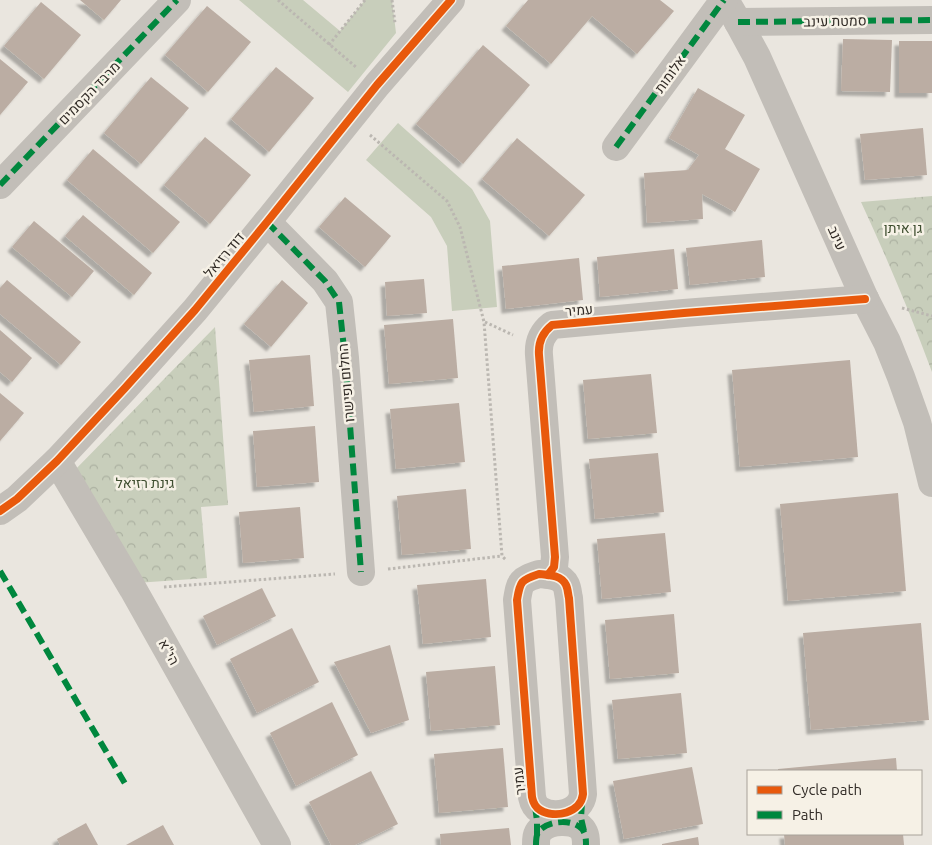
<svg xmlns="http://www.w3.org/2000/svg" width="932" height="845" viewBox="0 0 932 845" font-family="Ubuntu,Heebo,sans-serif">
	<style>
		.grass { fill: #c8cebb }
		.park { fill: url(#park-crowns) }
		.building { fill: #bbada3; filter: url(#shadow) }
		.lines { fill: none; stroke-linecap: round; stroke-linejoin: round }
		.path { stroke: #bbb7b1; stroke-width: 3; stroke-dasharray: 2.5 2.5; stroke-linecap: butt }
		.minor { stroke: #c2beb8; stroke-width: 28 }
		.quiet { stroke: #00873e; stroke-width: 6; stroke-dasharray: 12 6; stroke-linecap: butt }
		.cycleway-casing { stroke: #f6f1e6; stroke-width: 11 }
		.cycleway { stroke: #e8590c; stroke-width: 8 }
		.labels { text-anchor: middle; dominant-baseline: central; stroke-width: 5; stroke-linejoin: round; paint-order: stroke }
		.street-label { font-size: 14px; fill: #322c27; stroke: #f6f1e6 }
		.park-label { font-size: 14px; fill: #3d4d2e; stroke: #f6f1e6 }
	</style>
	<defs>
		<pattern id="park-crowns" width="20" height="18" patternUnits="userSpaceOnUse" patternTransform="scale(1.25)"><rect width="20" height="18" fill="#c8cebb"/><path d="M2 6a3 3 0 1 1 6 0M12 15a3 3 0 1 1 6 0" fill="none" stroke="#acb1a1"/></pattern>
		<filter id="shadow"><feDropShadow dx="-4.5" dy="4.5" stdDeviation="1" flood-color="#0004"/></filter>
	</defs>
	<rect width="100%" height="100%" fill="#eae6df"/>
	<g class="grass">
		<path d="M239,0h64l37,31 25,-31h27l4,33 -48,59z"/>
		<path d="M398,123l74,66 18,32 7,86 -45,4 -5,-65 -16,-29 -65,-57z"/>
	</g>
	<g class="park">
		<path d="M932,196v176c-21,-57 -45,-114 -71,-170z"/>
		<path d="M215,327l13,178 -27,2 6,71 -71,5 -66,-108z"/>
	</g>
	<g class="building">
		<path d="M80,0h41l-17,20z"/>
		<path d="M528,0h132l14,11 -37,43 -45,-38 -41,48 -45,-38z"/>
		<path d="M41,2l40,33 -37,44 -40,-33z"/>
		<path d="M207,6l44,36 -43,50 -43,-37z"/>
		<path d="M843,39l49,1 -2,52 -49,-1z"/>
		<rect x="899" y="41" width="33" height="52"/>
		<path d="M483,45l47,40 -67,79 -47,-40z"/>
		<path d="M0,59l28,23 -28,33z"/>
		<path d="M276,67l38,31 -45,54 -38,-33z"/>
		<path d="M151,77l38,31 -48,56 -37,-31z"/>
		<path d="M698,88l47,27 -20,34 35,20 -25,43 -33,-18 1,25 -56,4 -3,-50 44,-3 11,-15 -30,-17z"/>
		<path d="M923,128l4,47 -62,5 -5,-46z"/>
		<path d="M205,137l46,38 -41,49 -46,-39z"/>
		<path d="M517,138l68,57 -36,41 -67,-57z"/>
		<path d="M93,149l87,73 -27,31 -86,-73z"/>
		<path d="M345,197l46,39 -26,31 -46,-40z"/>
		<path d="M83,215l69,58 -18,22 -69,-59z"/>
		<path d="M34,221l60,50 -22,26 -60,-50z"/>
		<path d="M762,240l3,37 -75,8 -4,-37z"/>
		<path d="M674,249l4,40 -78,8 -3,-40z"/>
		<path d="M579,258l4,42 -77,9 -4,-43z"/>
		<path d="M424,279l3,34 -40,3 -2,-34z"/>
		<path d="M7,280l74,62 -20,23 -61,-51v-26z"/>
		<path d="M282,280l26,23 -37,44 -27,-23z"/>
		<path d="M453,319l5,59 -69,6 -5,-59z"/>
		<path d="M0,330l32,28 -20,24 -12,-10z"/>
		<path d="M310,355l4,51 -60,6 -5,-52z"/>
		<path d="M850,360l8,97 -118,10 -8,-97z"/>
		<path d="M651,374l6,59 -69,6 -5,-59z"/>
		<path d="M0,393l24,20 -24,28z"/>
		<path d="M459,403l6,59 -69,7 -6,-60z"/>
		<path d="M315,426l4,56 -62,5 -4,-56z"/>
		<path d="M658,453l6,59 -69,7 -6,-60z"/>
		<path d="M466,489l5,60 -69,6 -5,-59z"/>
		<path d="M898,493l8,98 -118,10 -8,-97z"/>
		<path d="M300,507l4,51 -61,5 -4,-51z"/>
		<path d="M665,533l6,59 -69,7 -5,-60z"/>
		<path d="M486,579l5,58 -68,7 -6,-59z"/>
		<path d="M262,588l14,28 -59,29 -14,-29z"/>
		<path d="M674,614l5,59 -69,6 -5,-59z"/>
		<path d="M921,623l8,97 -118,10 -8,-97z"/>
		<path d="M292,628l27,54 -62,31 -27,-54z"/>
		<path d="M390,645l19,75 -38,13 -37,-71z"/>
		<path d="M495,666l5,59 -69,6 -5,-59z"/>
		<path d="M681,693l6,60 -69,6 -6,-59z"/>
		<path d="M332,702l26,53 -62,31 -26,-53z"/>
		<path d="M503,748l5,59 -69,6 -5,-59z"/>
		<path d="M896,758l1,13h-119v-2z"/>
		<path d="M692,767l11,57 -79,15 -11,-58z"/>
		<path d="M371,771l27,53 -43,21h-24l-22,-43z"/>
		<path d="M86,823l12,22h-38l-3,-6z"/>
		<path d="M163,825l11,20h-48z"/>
		<path d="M509,828l2,17h-70l-1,-11z"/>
		<path d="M784,834h119l1,11h-119z"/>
		<path d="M698,837l1,8h-37v-1z"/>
	</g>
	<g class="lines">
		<g class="path">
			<path d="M278,0l79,68"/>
			<path d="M392,0l3,23"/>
			<path d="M329,45l36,-45"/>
			<path d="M370,135l77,66 13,26 24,95 18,234 4,4"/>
			<path d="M902,308l30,8"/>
			<path d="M485,322l28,13"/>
			<path d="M388,569l114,-13"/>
			<path d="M164,587l171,-13"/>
		</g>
		<g class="minor">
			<path d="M725,0l13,22 19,35 108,242 22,43 14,35 16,45 15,61"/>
			<path d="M738,22l194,-2"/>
			<path d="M616,147l108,-147"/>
			<path d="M0,185l177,-185"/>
			<path d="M267,222l58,59 14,21 6,56 16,214"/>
			<path d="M57,461l76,128 144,256"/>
			<path d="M0,511l17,-12 40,-38 68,-73 70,-78 72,-88 110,-137 74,-85"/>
			<path d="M539,574c10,1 22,1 27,11 2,4 2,10 3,13l14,196c-2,19 -28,25 -43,16 -5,-3 -7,-8 -8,-13l-15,-197c3,-19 4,-20 22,-26z"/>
			<path d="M548,575l6,-8 1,-10 -16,-202c-1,-13 3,-22 13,-30l132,-12 181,-14"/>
			<path d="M536,845c0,-6 0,-11 4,-15 10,-10 33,-11 42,-1 4,5 4,11 4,16"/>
		</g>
		<g class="quiet">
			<path d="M738,22l194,-2"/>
			<path d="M616,147l108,-147"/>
			<path d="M0,185l177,-185"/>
			<path d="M267,222l58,59 14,21 6,56 16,214"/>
			<path d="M0,571l127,216"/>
			<path d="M582,802l-1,16 3,13"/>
			<path d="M535,806l2,15v15"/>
			<path d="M536,845c0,-6 0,-11 4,-15 10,-10 33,-11 42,-1 4,5 4,11 4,16"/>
		</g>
		<defs>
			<g id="cycleway">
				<path d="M0,511l17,-12 40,-38 68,-73 70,-78 72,-88 110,-137 74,-85"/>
				<path d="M539,574c10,1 22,1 27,11 2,4 2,10 3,13l14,196c-2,19 -28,25 -43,16 -5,-3 -7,-8 -8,-13l-15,-197c3,-19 4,-20 22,-26z"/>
				<path d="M548,575l6,-8 1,-10 -16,-202c-1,-13 3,-22 13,-30l132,-12 181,-14"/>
			</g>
		</defs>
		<use href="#cycleway" class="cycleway-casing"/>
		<use href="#cycleway" class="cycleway"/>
	</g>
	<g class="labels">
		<g class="street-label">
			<text transform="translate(835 21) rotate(-1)">סמטת עינב</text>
			<text transform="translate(670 74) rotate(-54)">אלומות</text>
			<text transform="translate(89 93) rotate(-46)">מרבד הקסמים</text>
			<text transform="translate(837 238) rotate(66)">עינב</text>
			<text transform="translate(224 255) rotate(-50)">דוד רזיאל</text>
			<text transform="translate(579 310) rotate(-5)">עמיר</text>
			<text transform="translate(346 383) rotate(-95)">החלום ופישרו</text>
			<text transform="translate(169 652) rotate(61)">הי"א</text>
			<text transform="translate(519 781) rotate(-96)">עמיר</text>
		</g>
		<g class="park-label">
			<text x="903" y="228">גן איתן</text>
			<text x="145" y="483">גינת רזיאל</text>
		</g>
	</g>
	<rect x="747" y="770" width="175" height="65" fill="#f6f1e6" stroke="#a8a29a"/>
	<rect x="757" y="786" width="25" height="8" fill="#e8590c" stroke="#a8a29a"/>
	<text x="792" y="795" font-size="15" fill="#322c27">Cycle path</text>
	<rect x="757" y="811" width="25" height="8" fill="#00873e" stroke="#a8a29a"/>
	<text x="792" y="820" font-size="15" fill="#322c27">Path</text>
</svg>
